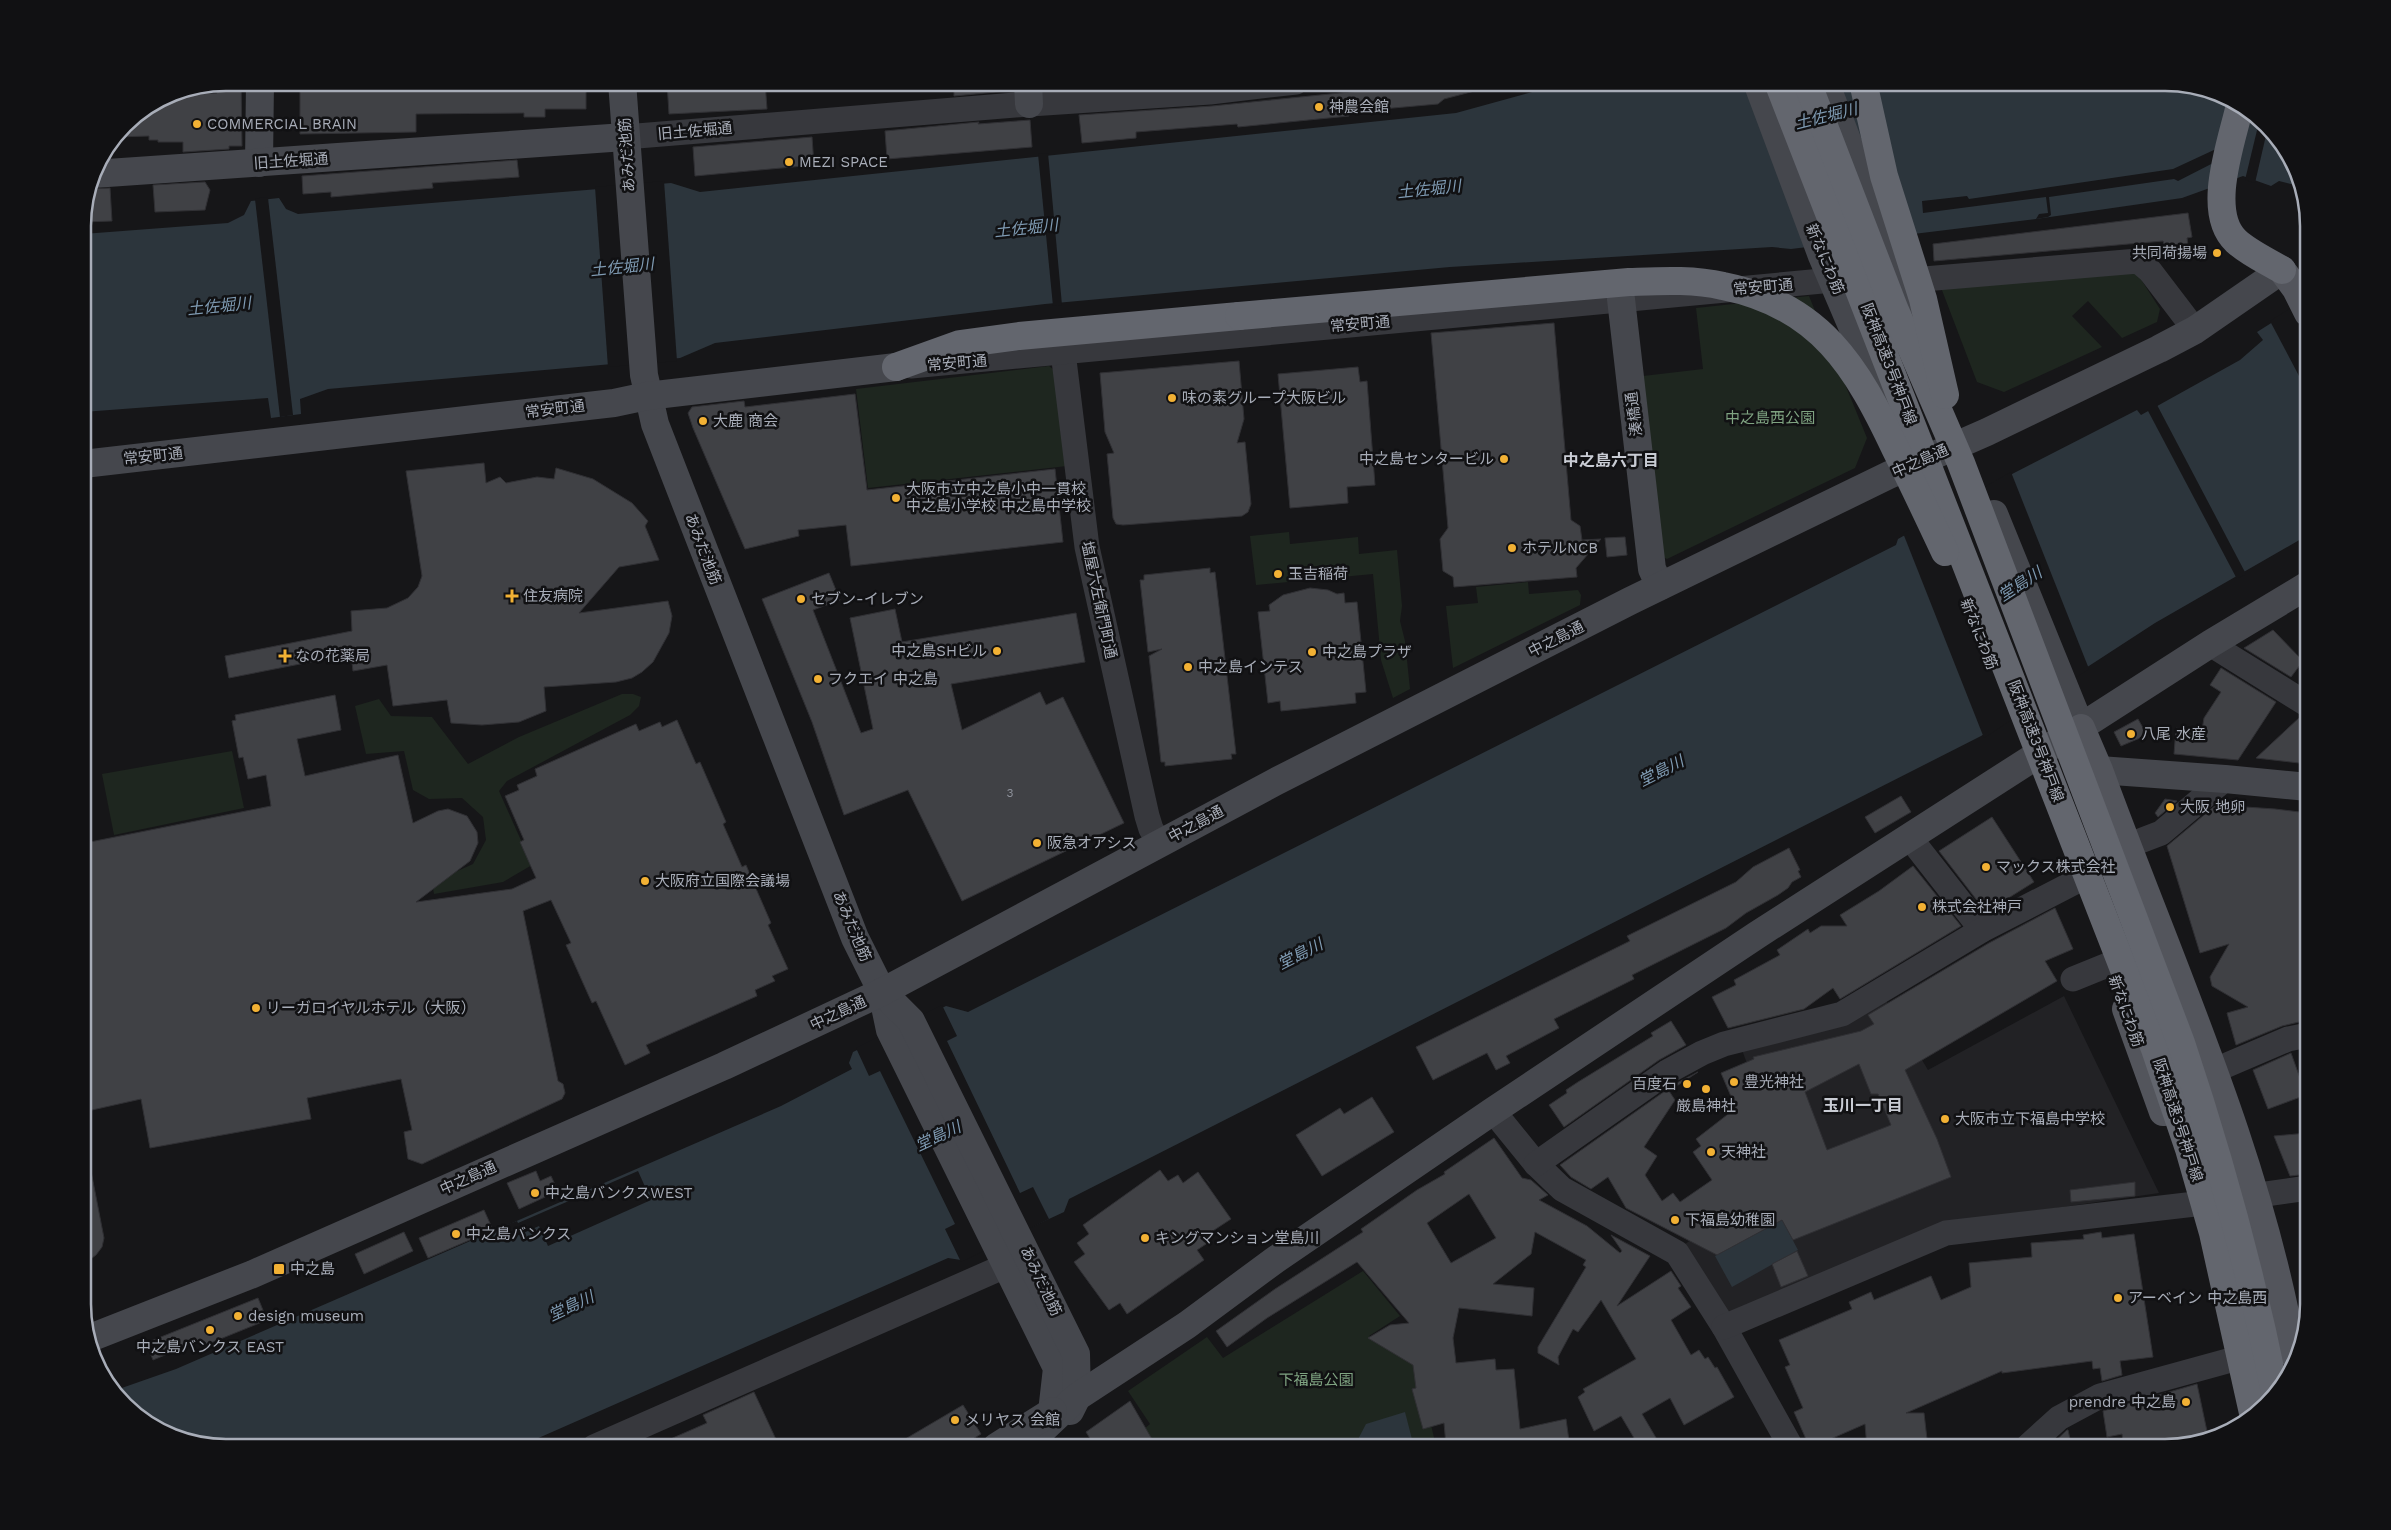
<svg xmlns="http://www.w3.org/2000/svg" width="2391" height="1530" viewBox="0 0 2391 1530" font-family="'Work Sans','Noto Sans JP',sans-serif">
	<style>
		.built { fill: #222225 }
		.green { fill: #1e261f }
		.water { fill: #2c353c }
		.pier { fill: #161618 }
		.building { fill: #404145; stroke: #303034; fill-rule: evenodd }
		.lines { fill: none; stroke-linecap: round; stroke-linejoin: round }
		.street { stroke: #37383d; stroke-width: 25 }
		.secondary { stroke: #45474d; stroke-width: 28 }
		.primary { stroke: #53555c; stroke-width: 28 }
		.highway { stroke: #63666e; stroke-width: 28 }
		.highway-bridge { stroke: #63666e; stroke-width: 28 }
		.poi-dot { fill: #f2b134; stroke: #111113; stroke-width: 2 }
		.labels { text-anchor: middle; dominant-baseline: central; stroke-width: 5; stroke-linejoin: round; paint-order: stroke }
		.number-label { font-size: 12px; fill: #8e929b }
		.poi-label { font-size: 15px; fill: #a8adb8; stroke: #111113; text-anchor: start }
		.street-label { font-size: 15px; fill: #a8adb8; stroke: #111113 }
		.park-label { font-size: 15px; fill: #7fa381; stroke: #111113 }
		.water-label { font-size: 16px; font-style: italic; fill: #7f9bb3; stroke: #111113 }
		.neighbourhood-label { font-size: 16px; font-weight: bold; fill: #c9ccd4; stroke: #111113 }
		.rim { fill: none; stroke: #a8adb8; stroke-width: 2.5 }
	</style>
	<rect width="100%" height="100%" fill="#161618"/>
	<path class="built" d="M2064,996l95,197 -214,31 -218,95 -43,-74 102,-77 -44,-118 142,-53 44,73z"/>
	<g class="green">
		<path d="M2134,269l9,6 -1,6 18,28 -3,13 -35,16 -34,-37 -16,15 30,31 -98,45 -27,-10 -37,-97z"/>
		<path d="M1809,296l58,142 -12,30 -188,91 -4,-2 -20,-181 60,-7 -7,-61z"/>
		<path d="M1049,366l5,4 13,96 -199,22 -12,-99z"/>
		<path d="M1289,532l1,12 68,-7 1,17 38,-4 5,56 -2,15 5,20 5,48 -17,9 -12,-38 -8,-86 -117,11 -6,-49z"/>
		<path d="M1528,582l1,12 49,-4 3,5 -1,10 -127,63 -7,-62 32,-3 -2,-16z"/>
		<path d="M622,694h11l8,3 -2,9 -9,9 -123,66 -8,10 33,74 -29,17 -69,12 -4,-23 23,2 20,-9 13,-24 -3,-23 -21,-19 -33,1 -16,-9 -9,-39 -38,3 -11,-48 24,-7 12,17 41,1 36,47 51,-27z"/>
		<path d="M232,751l12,57 -130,27 -12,-61z"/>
		<path d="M1363,1271l37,45 -31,20 48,30 19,80 4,1h-317l27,-23 -22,-33 79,-54 16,21z"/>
	</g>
	<g class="water">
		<path d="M1568,82l597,1 79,24 45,48 9,31 -19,-5 -8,5 -28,-10 -61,22 -146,21 -245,30 -19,-2 -322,20 -405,37 -330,39 -35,15 -352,31 -28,10 1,15 -30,4 -3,-20 -185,14v-178l145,-11 16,-8 7,-14 28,-3 7,11 12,5 373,-31 29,9 756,-79z"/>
		<path d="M2308,300v235l-153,88 -174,113 -912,463 -5,13 -103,48 -13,-2 -430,189h-292l-79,-24 -31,-33 60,-21 605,-263 71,-37 -3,-6 4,-11 93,-46 22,6 928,-467 2,-6 116,-66 123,-63 4,5 99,-55 23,-20 -6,-8z"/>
		<path d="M1782,1220l16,30 -66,37 -17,-31z"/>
		<path d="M1405,1412l9,35h-60l12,-23z"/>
	</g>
	<g class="pier">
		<path d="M2259,122l8,9 -12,52 -10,-3z"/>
		<path d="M2216,149l5,10 -43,22 -4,-2 -125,18 2,18 -3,2 -12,2 3,-5 9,-1 -2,-16 -123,16 -1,-12 45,-5 2,3 204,-30z"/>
		<path d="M1048,153l14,152 -9,1 -15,-152z"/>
		<path d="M664,181l13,180 -69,6 -13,-180z"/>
		<path d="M264,197l4,1 25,217 -13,2 -25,-218z"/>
		<path d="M2308,297v96l-38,-72z"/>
		<path d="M2156,403l90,171 -9,5 -90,-170z"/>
		<path d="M2011,472l78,197 -105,69 -81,-205z"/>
		<path d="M942,1005l15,31 -10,5 73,152 13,-6 16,32 -88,43 -16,-33 10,-5 -75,-153 -11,5 -13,-28z"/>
		<path d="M638,1171l13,29 -103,46 -9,-20 -27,12 -6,-13 11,-4 1,2z"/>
	</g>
	<g class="building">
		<path d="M226,82h15l1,64h-13v3l-46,3v-10h-25v-2h-9v-4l-33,1 9,-13 43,-29 49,-2v-9z"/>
		<path d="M300,82h286v27h-41v8h-21v-4l-108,1v18l-116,2z"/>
		<path d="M667,82h98l2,27 -98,5z"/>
		<path d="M954,82h58v2l-6,7 -52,5z"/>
		<path d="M1448,82h37l1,6 -42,11 -6,5 -90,8 1,4 -111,11 -1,-3 -101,8v6l-54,5 -3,-28 133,-9z"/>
		<path d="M1030,120l2,27 -145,12 -2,-28 94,-9 -1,2z"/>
		<path d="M812,137l2,28 -119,11 -2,-29z"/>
		<path d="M517,160l2,17 -87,6 1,5 -102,9v-5l-28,2 -1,-18z"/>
		<path d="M205,182l5,8 -5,20 -50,2 -2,-27z"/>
		<path d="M110,188l2,33 -29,1 6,-33z"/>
		<path d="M2188,213l4,24 -5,1 2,14 -20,6 -6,-17 -229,20 -1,-17z"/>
		<path d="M1554,323l17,197 9,6 2,14 19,-1 -25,29 1,9 -123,10 -1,-10 -10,-6 -3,-32 8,-11 -17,-195z"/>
		<path d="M1239,361l5,58 -7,24 8,-1 6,62 -3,8 -6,4 -119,9 -7,-1 -3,-6 -6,-64 7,-1 -9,-21 -5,-59z"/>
		<path d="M1358,367l2,15 7,-1 8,104 -28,2 1,16 -58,5 -12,-134z"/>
		<path d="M855,394l12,96 188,-21 8,73 -212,24 -5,-41 -48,5 1,6 -54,13 -52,-121 -5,-15 4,-6 52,-6 1,6z"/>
		<path d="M484,463l2,20 14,-6 6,6 31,-6 17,2 2,-11 37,11 39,24 16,18 -3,5 14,34 -40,7 -40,46 89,-12 4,15 -3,17 -16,29 -11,10 -10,6 -16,4 -72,5 2,24 -27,11 -37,3 -31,-2 -4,-23 -54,6 -6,-41 -34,6 -2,-17 -122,24 -4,-22 127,-25 -1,-20 36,-3 21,-10 10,-11 4,-11 -16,-105z"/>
		<path d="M1625,537l2,18 -20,2 -2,-19z"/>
		<path d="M1210,568v5l5,-1 21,182h-5l1,5 -67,7v-4h-4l-12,-106 13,-7 -14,3 -8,-72h4v-5z"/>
		<path d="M829,573l11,27 -27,10 48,123 12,-4 -23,-111 45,-9 7,33 174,-29 9,49 -134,22 11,46 78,-38 6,13 17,-8 61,126 -162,78 -54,-111 -64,25 -32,-93 -50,-123z"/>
		<path d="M1310,588l18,2 9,4 7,-1 1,10 12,-1 9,90 -11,1 1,10 -75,8 -1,-10 -12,2 -10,-91 12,-1 -1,-6 14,-10z"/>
		<path d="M2273,630l30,31 -12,16 -47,-29z"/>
		<path d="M2221,668l55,34 -38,58 -64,-6 2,-26 26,2 2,-12 17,-26 -11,-7z"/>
		<path d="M335,695l6,35 -44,9 8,37 93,-21 15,68 25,-12 10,-2 19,7 10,16 1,11 -8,18 -54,41 96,-13 24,-11 -16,-36 4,-2 -19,-44 14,-6 -2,-5 20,-9 -2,-7 101,-45 3,7 21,-9 2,5 15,-7 19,44 4,-2 26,60 -3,2 19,43 4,-2 8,19 17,39 -3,2 20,44 -16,7 3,5 -20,9 2,6 -111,49 4,8 -25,12 -29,-64 -4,2 -26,-58 5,-2 -20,-43 -28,11 35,170 5,3 2,9 -3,6 -140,65 -14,-5 -4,-27 8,-2 -11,-51 -94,19 4,21 -161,29 -9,-49 -58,13v-261h4l-2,-8 186,-37 -5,-31 -18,4 -5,-22 -4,1 -7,-37 4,-1 -1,-5z"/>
		<path d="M2300,717l8,2v45l-52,-6z"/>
		<path d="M2138,719l9,16 -26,11 -7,-14z"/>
		<path d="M1901,796l10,16 -36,21 -10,-16z"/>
		<path d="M2165,799l12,2 -19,16 -3,-4z"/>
		<path d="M2216,805l59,4 33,4v172l-4,16 4,2 -5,18 -21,5 -46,19 -9,-32 21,-6 -36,-21 -2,-9 19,-33 -29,9 -33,-107z"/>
		<path d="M1992,817l42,65 -48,30 -47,-61z"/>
		<path d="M1789,848l11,22 -2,1 3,6 -9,5 -4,6 -10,7 -32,18 -20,15 -94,47 2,4 -80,40 5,9 -53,28 4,7 -14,7 -9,-17 -54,27 -17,-33 214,-106 -3,-5 109,-54 17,-15z"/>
		<path d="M1913,866l48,60 -121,73 -7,-11 -29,21 -76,19 -16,-31 24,-12 -2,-5 46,-25 -3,-5 31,-21 2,4 11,-7h26l-7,-11 39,-24z"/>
		<path d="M2055,908l18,41 -28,12 12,20 -152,89 32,69 14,38 -158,63 -11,-20 -65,35 -91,-47 -18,-31 -17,12 -20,-12 -11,-12 115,-81 23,-12 -29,19 6,9 -31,47 13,9 -12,19 17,26 11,-8 7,9 32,-22 -19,-28 8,-6 -5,-7 40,-31 -15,-35 33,-14 -1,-2 108,-26 13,-7 -6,-9 121,-72zM1859,1064l12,30h7l13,31 -64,25 -22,-58z"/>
		<path d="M1671,1021l15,24 -27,15 -95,67 -15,-22 18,-12 -1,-3 12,-8 75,-46 -2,-3z"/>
		<path d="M2291,1053l15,42 -38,14 -15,-39z"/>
		<path d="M1372,1097l22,35 -72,44 -26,-41 44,-27 4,6z"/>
		<path d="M2308,1133v41l-18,2 -16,-40z"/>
		<path d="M1494,1138l28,40 9,2 17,15 -9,5 48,26 33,27 2,-2 -11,-16 39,21 -33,50 54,-35 10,15 -3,2 13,19 -20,13 20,35 8,-5 6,9 3,-2 7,11 2,-1 17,30 -50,28 -14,-27 -28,16 20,34h-22l-19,-32 -27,15 -16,-34 7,-5 -2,-3 53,-30 -35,-59 -23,32 -5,-3 -15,28 1,8 -21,-12v-6l48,-80 -3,-2 3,-5 -51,-28 -4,22 -38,30 41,4 -2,28 -73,-8 -6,30 3,25 39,-4 1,11 18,-1 6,60 46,-10 4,29h-114l-1,-4 -9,1 -2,-22 -21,6 -11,-40 4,-1 -3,-23 -45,-27 22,-13 19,-2 -52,-61 -90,56 -40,29 -11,-16 59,-42 88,-57 -2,-3 56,-39 28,-16 -1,-2zM1469,1194l27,44 -45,25 -24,-40z"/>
		<path d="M83,1166h7l14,72 -2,9 -6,8 -13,10z"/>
		<path d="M1160,1170l8,11 10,-6 5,8 15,-11 33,47 -26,17 4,6 -12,8 7,10 -77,54 -7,-11 -11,7 -35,-48 11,-8 -8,-11 12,-9 -6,-9z"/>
		<path d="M536,1171l4,10 11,-5 7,15 -39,18 -12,-26z"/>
		<path d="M2135,1182v14l-64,6 -1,-12z"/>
		<path d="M484,1210l9,20 -65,28 -9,-20z"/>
		<path d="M404,1232l9,19 -49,23 -9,-20z"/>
		<path d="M2101,1232l1,6 32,-4 19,123 -33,4 2,14 -20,6 -2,-13 -7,1 -1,-8 -90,12v-2l-96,42h18l4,35h-61l-2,-24 -55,24 -16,-36 9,-4 -18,-41 5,-2 -11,-25 73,-31 -3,-7 22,-10 3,8 57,-24 10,24 30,-13 -2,-24 63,-6 -1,-14 53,-4 -1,-4z"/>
		<path d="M1797,1251l11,25 -27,11 -9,-23z"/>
		<path d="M258,1298l9,22 -64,26 -2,-6 -48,20 -7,-17z"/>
		<path d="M2197,1384l11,52 -43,12 -28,-5v-3l-14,1 -1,-7 -15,3 -4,-26z"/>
		<path d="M754,1392l26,56h-130l57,-25 -4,-8z"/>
		<path d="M1130,1401l23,40 -10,7h-47l-10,-16z"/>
		<path d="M963,1405l18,29 -23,14h-68z"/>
		<path d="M2068,1430l4,18h-24l19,-18z"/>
	</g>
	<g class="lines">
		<g class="street">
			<path d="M625,137l390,-32 195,-13 86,-10"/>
			<path d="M1900,281l238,-20 12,10 45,59"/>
			<path d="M1063,352l24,195 60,269 4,13 9,14"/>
			<path d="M911,366l922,-86"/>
			<path d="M2210,644l98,61"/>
			<path d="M1910,838l72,92"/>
			<path d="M2127,846l34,-13 64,-54"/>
			<path d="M2073,979l37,-15"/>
			<path d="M2213,1071l75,-32 20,-4"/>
			<path d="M1493,1111l43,53 26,25 115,64 47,74 67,120"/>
			<path d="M1536,1164l131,-92 35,-19 22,-9 118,-30 140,-84 95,-49"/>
			<path d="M1724,1327l222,-94 249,-29 113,-16"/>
			<path d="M594,1447l411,-181"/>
			<path d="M2027,1447l32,-29 41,-22 131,-36"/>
		</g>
		<g class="secondary">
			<path d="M622,82l22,293 11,49 200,514 27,54 8,38 167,338 -5,44"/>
			<path d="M1028,82l1,22"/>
			<path d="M1757,82l65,174 68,159"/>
			<path d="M1825,82l102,268"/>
			<path d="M259,163l1,-81"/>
			<path d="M93,174l532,-37"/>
			<path d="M1621,299l31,270 8,17"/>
			<path d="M83,464l531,-61 33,-7 249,-29"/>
			<path d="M1994,514l87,214"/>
			<path d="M2099,770l126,9 83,8"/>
			<path d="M882,992l29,29 165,333 1,43 -7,14"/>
			<path d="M90,1338l163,-64 471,-208 158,-74 393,-210 355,-181 259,-126 98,-43 172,-83 36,-19 87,-60"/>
			<path d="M1040,1432l37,-35 110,-72 88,-65 218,-149 264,-176 453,-291 98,-59"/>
			<path d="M996,1447l57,-36"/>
		</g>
		<g class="primary">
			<path d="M2282,270l14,19 12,24"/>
			<path d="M2081,728l18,42c70,192 159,382 194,584"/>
			<path d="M2126,1009l37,103"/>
		</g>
		<g class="highway">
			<path d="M2240,105c-8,36 -35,107 -4,136 13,12 31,20 46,29"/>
			<path d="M896,367l64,-23 59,-8 220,-20"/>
		</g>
		<g class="highway-bridge">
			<path d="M1778,82l377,967 34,100 24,84 40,180"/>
			<path d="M1807,82l87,226 67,155 220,580c39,116 70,229 94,349"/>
			<path d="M1863,82l21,94 39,123 22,96"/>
			<path d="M1239,316l390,-34c31,-1 63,-3 94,4 97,19 134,81 173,164 17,34 33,68 49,102"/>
		</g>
	</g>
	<g class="poi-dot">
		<circle cx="1319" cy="107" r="5"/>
		<circle cx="197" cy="124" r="5"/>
		<circle cx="789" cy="162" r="5"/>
		<circle cx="2217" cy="253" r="5"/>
		<circle cx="1172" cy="398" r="5"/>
		<circle cx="703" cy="421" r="5"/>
		<circle cx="1504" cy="459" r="5"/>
		<circle cx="896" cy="498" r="5"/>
		<circle cx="1512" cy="548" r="5"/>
		<circle cx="1278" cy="574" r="5"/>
		<path d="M509.5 588.5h5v5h5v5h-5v5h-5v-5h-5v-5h5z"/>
		<circle cx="801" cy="599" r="5"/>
		<circle cx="997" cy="651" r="5"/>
		<circle cx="1312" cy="652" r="5"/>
		<path d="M282.5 648.5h5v5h5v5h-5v5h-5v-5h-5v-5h5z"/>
		<circle cx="1188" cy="667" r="5"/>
		<circle cx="818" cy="679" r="5"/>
		<circle cx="2131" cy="734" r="5"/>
		<circle cx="2170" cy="807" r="5"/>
		<circle cx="1037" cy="843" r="5"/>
		<circle cx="1986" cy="867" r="5"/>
		<circle cx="645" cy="881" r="5"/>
		<circle cx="1922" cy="907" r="5"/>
		<circle cx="256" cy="1008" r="5"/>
		<circle cx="1734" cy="1082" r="5"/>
		<circle cx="1687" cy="1084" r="5"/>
		<circle cx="1706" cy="1089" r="5"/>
		<circle cx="1945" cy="1119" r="5"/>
		<circle cx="1711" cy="1152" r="5"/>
		<circle cx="535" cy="1193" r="5"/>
		<circle cx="1675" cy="1220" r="5"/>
		<circle cx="456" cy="1234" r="5"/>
		<circle cx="1145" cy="1238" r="5"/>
		<rect x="273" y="1263" width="12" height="12" rx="2.5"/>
		<circle cx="2118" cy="1298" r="5"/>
		<circle cx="238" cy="1316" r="5"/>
		<circle cx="210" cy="1330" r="5"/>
		<circle cx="2186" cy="1402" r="5"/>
		<circle cx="955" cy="1420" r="5"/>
	</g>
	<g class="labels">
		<g class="number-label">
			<text x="1010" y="793">3</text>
		</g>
		<g class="poi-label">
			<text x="1329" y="107">神農会館</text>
			<text x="207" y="124">COMMERCIAL BRAIN</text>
			<text x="799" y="162">MEZI SPACE</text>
			<text x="2207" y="253" text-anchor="end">共同荷揚場</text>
			<text x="1182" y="398">味の素グループ大阪ビル</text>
			<text x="713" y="421">大鹿 商会</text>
			<text x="1494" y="459" text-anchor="end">中之島センタービル</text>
			<text x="906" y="489">大阪市立中之島小中一貫校<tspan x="906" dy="17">中之島小学校 中之島中学校</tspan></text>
			<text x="1522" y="548">ホテルNCB</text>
			<text x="1288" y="574">玉吉稲荷</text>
			<text x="523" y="596">住友病院</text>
			<text x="811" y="599">セブン-イレブン</text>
			<text x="987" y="651" text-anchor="end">中之島SHビル</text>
			<text x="1322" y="652">中之島プラザ</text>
			<text x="295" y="656">なの花薬局</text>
			<text x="1198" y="667">中之島インテス</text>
			<text x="828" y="679">フクエイ 中之島</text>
			<text x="2141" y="734">八尾 水産</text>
			<text x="2180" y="807">大阪 地卵</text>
			<text x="1047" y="843">阪急オアシス</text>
			<text x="1996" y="867">マックス株式会社</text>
			<text x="655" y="881">大阪府立国際会議場</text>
			<text x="1932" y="907">株式会社神戸</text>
			<text x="266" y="1008">リーガロイヤルホテル（大阪）</text>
			<text x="1744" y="1082">豊光神社</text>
			<text x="1677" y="1084" text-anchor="end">百度石</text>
			<text x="1706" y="1106" text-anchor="middle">厳島神社</text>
			<text x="1955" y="1119">大阪市立下福島中学校</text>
			<text x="1721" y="1152">天神社</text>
			<text x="545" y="1193">中之島バンクスWEST</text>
			<text x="1685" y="1220">下福島幼稚園</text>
			<text x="466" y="1234">中之島バンクス</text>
			<text x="1155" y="1238">キングマンション堂島川</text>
			<text x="290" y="1269">中之島</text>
			<text x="2128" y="1298">アーベイン 中之島西</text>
			<text x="248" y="1316">design museum</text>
			<text x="210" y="1347" text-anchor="middle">中之島バンクス EAST</text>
			<text x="2176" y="1402" text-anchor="end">prendre 中之島</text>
			<text x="965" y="1420">メリヤス 会館</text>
		</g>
		<g class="street-label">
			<text transform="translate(695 131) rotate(-5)">旧土佐堀通</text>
			<text transform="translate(627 155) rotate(-94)">あみだ池筋</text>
			<text transform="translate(291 161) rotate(-4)">旧土佐堀通</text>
			<text transform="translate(1825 259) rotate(67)">新なにわ筋</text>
			<text transform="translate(1763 287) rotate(-5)">常安町通</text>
			<text transform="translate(1360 324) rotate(-5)">常安町通</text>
			<text transform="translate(957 363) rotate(-5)">常安町通</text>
			<text transform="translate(1889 364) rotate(69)">阪神高速3号神戸線</text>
			<text transform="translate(555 409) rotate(-7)">常安町通</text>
			<text transform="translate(1634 414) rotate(-97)">湊橋通</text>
			<text transform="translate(153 456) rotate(-6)">常安町通</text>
			<text transform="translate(1920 461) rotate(-24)">中之島通</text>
			<text transform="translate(703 549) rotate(69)">あみだ池筋</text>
			<text transform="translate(1099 600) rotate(78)">塩屋六左衛門町通</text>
			<text transform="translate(1979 634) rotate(68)">新なにわ筋</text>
			<text transform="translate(1556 639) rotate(-27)">中之島通</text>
			<text transform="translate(2036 741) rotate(69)">阪神高速3号神戸線</text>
			<text transform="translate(1196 824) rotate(-28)">中之島通</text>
			<text transform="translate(852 926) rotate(67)">あみだ池筋</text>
			<text transform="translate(2126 1011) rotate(70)">新なにわ筋</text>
			<text transform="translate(838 1013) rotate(-25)">中之島通</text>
			<text transform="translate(2178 1120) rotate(72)">阪神高速3号神戸線</text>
			<text transform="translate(468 1178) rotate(-24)">中之島通</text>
			<text transform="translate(1041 1281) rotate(64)">あみだ池筋</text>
		</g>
		<g class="park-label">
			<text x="1770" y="418">中之島西公園</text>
			<text x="1316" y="1380">下福島公園</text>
		</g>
		<g class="water-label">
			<text transform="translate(1826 116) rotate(-14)">土佐堀川</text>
			<text transform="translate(1429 189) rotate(-6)">土佐堀川</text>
			<text transform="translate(1026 228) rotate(-6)">土佐堀川</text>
			<text transform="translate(622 267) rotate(-6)">土佐堀川</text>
			<text transform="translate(219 306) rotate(-6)">土佐堀川</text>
			<text transform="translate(2020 584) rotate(-33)">堂島川</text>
			<text transform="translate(1661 771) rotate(-27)">堂島川</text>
			<text transform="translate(1300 954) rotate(-27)">堂島川</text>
			<text transform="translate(938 1136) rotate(-25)">堂島川</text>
			<text transform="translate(571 1306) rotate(-25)">堂島川</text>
		</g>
		<g class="neighbourhood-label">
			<text x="1611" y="460">中之島六丁目</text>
			<text x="1863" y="1105">玉川一丁目</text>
		</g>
	</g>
	<path d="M0 0H2391V1530H0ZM226 91H2165A135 135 0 0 1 2300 226V1304A135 135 0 0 1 2165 1439H226A135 135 0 0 1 91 1304V226A135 135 0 0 1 226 91Z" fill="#111113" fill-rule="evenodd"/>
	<path class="rim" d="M226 91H2165A135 135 0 0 1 2300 226V1304A135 135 0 0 1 2165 1439H226A135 135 0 0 1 91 1304V226A135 135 0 0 1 226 91Z"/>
</svg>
